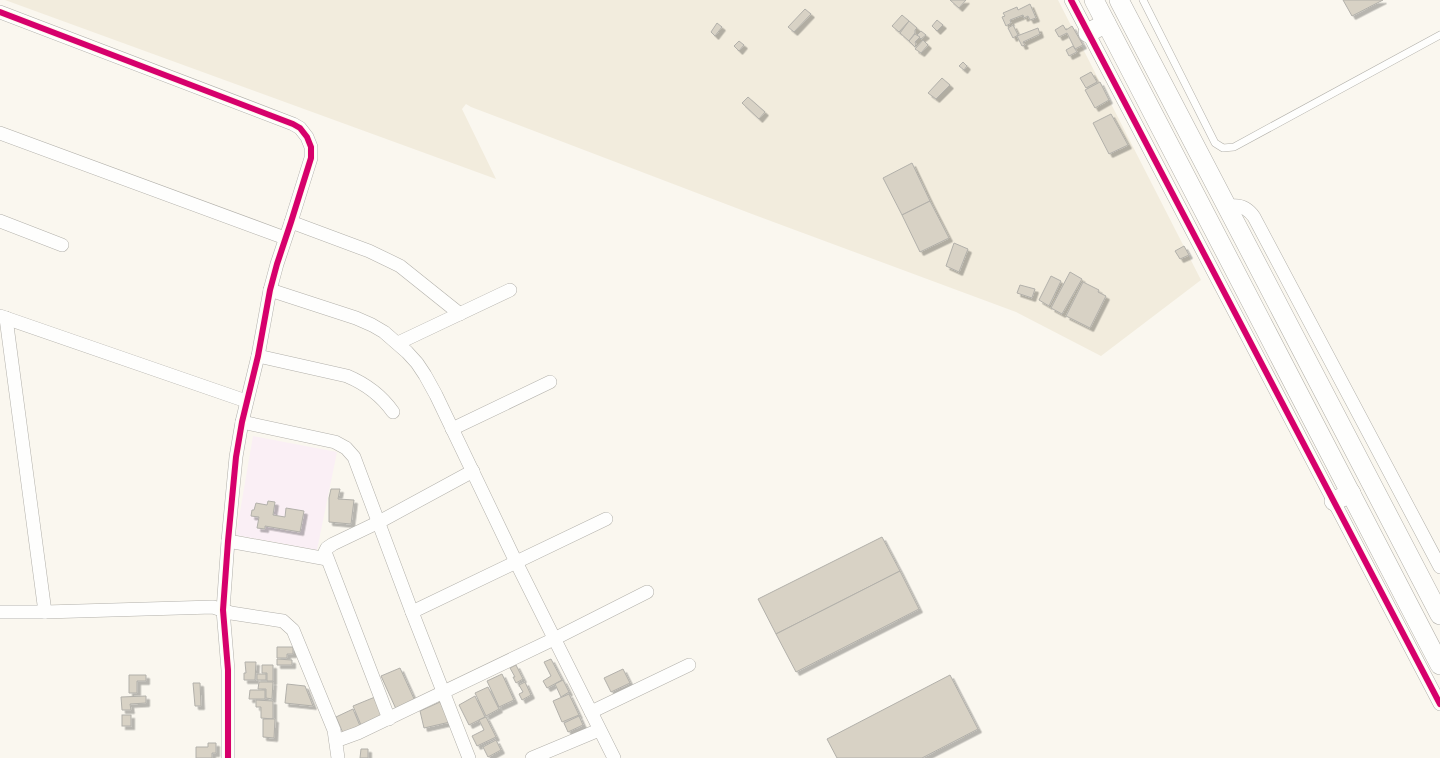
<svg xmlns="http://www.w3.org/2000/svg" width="1440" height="758" viewBox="0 0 1440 758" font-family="'DejaVu Sans',sans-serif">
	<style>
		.built { fill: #f2ecdd }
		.education { fill: #faeff5 }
		.building { fill: #d8d2c5; stroke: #b2b0aa; filter: url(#shadow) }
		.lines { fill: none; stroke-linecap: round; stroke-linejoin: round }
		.service-casing { stroke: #b2b0aa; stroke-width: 8 }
		.minor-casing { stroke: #b2b0aa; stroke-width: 14 }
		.secondary-casing { stroke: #b2b0aa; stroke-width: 20 }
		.service { stroke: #fefefd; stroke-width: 7 }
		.minor { stroke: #fefefd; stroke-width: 13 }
		.secondary { stroke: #fefefd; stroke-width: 19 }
		.cycleway-casing { stroke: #fef8eb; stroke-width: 8 }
		.cycleway { stroke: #d6006c; stroke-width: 6 }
	</style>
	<defs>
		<filter id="shadow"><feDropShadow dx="3.5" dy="3.5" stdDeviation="0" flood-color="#0004"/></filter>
	</defs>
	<rect width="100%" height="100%" fill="#faf7ef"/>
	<path class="built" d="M5,0h1053l143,280 -100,76 -85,-44 -264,-98 -281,-107 -5,-3 -4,5 34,70z"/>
	<path class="education" d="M253,436l84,16 -20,98 -81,-15z"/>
	<g class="building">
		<path d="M950,0h16l-7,8z"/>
		<path d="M1343,0h40l-31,16z"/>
		<path d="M1030,4l6,14 -6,2 -2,-4 -4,2 -1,-3 -13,5 1,3 -5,3 -4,-9 3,-1 -2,-3 14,-6 1,3z"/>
		<path d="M805,9l6,5 -17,18 -6,-5z"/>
		<path d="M902,15l7,6 -10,11 -7,-6z"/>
		<path d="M937,20l6,5 -6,6 -5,-5z"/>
		<path d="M909,21l8,7 -2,2v3l-6,8 -9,-8z"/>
		<path d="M717,23l5,4 -7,9 -4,-4z"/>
		<path d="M1013,25l5,10 -5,3 -5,-10z"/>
		<path d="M1063,25l3,5 6,-4 11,19 -8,4 -8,-16 -8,4 -4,-7z"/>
		<path d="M1038,28l2,6 -17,8 2,3 -3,1 -5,-10z"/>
		<path d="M921,31l5,4 -5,4 -4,-4z"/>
		<path d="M915,34l5,3 -5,5 1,2 -1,3 -6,-6z"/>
		<path d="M923,40l5,5 -7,8 -6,-4z"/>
		<path d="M739,41l5,4 -5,6 -5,-5z"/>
		<path d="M1073,46l4,6 -8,4 -3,-6z"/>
		<path d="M963,62l4,4 -3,4 -5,-4z"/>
		<path d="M1091,72l6,10 -11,6 -6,-10z"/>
		<path d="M942,78l8,7 -14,14 -8,-6z"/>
		<path d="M1100,82l9,18 -14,8 -10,-18z"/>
		<path d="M748,97l17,15 -6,7 -17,-16z"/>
		<path d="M1111,114l17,31 -19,9 -16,-31z"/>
		<path d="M912,163l18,38 -28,14 -19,-37z"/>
		<path d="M930,201l19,37 -29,14 -18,-37z"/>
		<path d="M954,243l14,6 -9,23 -13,-6z"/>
		<path d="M1184,246l5,9 -9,4 -5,-8z"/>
		<path d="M1070,272l12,7 -20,35 -11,-6z"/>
		<path d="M1051,276l10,5 -12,25 -10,-6z"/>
		<path d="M1083,282l16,8 -1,2 8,4 -16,32 -24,-12z"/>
		<path d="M1020,285l15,4 -3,9 -15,-5z"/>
		<path d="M331,489h9l-2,10 16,1 -3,24 -22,-2v-24z"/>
		<path d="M268,501l7,1 -2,13 12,2 1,-9 18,3 -4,21 -35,-6v3l-8,-1 2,-11 -8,-1 1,-6h2l2,-7 11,2z"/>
		<path d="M882,537l18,34 -124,63 -18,-35z"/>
		<path d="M900,571l19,38 -123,63 -20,-38z"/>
		<path d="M277,647h16v7h-6v4h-10z"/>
		<path d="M277,659l15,1v5h-15z"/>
		<path d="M551,659l11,21 -15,8 -4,-7 8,-5 -7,-14z"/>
		<path d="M245,662h11l-1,18h-11v-7h2z"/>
		<path d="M262,665h11v16h-6v-8h-5z"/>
		<path d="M516,665l7,14 -7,4 -3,-6h2l-5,-9z"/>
		<path d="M400,668l15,33 -19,8 -15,-33z"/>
		<path d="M623,669l7,14 -19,9 -7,-14z"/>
		<rect x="257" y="674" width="9" height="6"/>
		<path d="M502,674l12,26 -15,7 -12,-26z"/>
		<path d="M129,675h17v6h-9v12h-8z"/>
		<path d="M950,675l28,54 -56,29h-85l-10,-19z"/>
		<path d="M563,680l6,12 -8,5 -6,-13z"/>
		<path d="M259,682h14l-1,17 -6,-1v-9h-8z"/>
		<path d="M525,682l6,13 -9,5 -3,-6 4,-2 -4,-7z"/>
		<path d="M193,683h7l1,23h-6z"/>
		<path d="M287,684l18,2 8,20 -28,-3z"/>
		<path d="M488,687l11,22 -13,7 -11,-23z"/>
		<path d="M250,690h15v9h-16z"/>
		<path d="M569,694l10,21 -17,7 -9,-21z"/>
		<path d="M146,696v7l-16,1 1,6h-9l-1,-13z"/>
		<path d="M475,696l10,21 -16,8 -10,-20z"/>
		<path d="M375,697l8,19 -22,9 -8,-19z"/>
		<path d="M256,700l17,1v18l-12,-1v-11h-5z"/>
		<path d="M440,702l10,20 -26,6 -4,-17z"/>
		<path d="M353,709l7,17 -17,7 -7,-16z"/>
		<rect x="122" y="715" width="9" height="11"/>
		<path d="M579,716l4,9 -15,7 -4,-9z"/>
		<path d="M486,717l10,20 -19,9 -5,-10 12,-6 -5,-10z"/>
		<path d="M263,719h12l-1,19 -11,-1z"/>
		<path d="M496,740l5,10 -13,7 -5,-10z"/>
		<path d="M208,743h8v10h-4v5h-16v-11h12z"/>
		<path d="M361,749h7v9h-8z"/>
	</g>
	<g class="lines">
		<defs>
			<path id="service" d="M1143,0l72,143 8,5 11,-1 206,-112"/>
			<g id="minor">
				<path d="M1071,0l369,704"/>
				<path d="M0,12l293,112 7,4 7,9 4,10v11l-20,64 -14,42 -7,26 -12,66 -16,66 -6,35 -8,84 -5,69 5,60v88"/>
				<path d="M0,133l285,105"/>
				<path d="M1227,207c11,-3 20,0 27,10l186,350"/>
				<path d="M0,221l62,24"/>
				<path d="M291,222l78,29 31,15 60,48"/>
				<path d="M270,290l86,28 16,7 12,7 23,20 10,11 8,12 11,20 80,167 98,196"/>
				<path d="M0,316l246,85"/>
				<path d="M6,318l39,294"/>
				<path d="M398,343l112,-53"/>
				<path d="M258,356l89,20c19,8 34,19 46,36"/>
				<path d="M242,422l93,20 11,6 8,9 58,155 57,146"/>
				<path d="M452,429l98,-47"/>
				<path d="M228,541l99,18"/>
				<path d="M0,612h45l168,-5 18,6 52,8 10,9 41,100 4,28"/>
				<path d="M412,612l194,-93"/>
				<path d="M591,712l98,-47"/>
				<path d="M389,719l-64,-167 2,-4 6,-4 46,-22 94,-51"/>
				<path d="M336,741l22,-8 196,-94 93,-47"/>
				<path d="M532,758l67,-28"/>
			</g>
			<g id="secondary">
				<path d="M1094,0l346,665"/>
				<path d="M1119,0l321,615"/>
				<path d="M1088,33l18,-10"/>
				<path d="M1334,501l17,-8"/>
			</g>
		</defs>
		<use href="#service" class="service-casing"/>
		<use href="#minor" class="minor-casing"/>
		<use href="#secondary" class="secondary-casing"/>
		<use href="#service" class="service"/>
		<use href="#minor" class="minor"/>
		<use href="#secondary" class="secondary"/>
		<defs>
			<g id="cycleway">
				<path d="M1071,0l369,704"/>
				<path d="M0,12l293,112 7,4 7,9 4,10v11l-20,64 -14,42 -7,26 -12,66 -16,66 -6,35 -8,84 -5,69 5,60v88"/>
			</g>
		</defs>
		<use href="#cycleway" class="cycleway-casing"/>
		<use href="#cycleway" class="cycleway"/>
	</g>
</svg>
